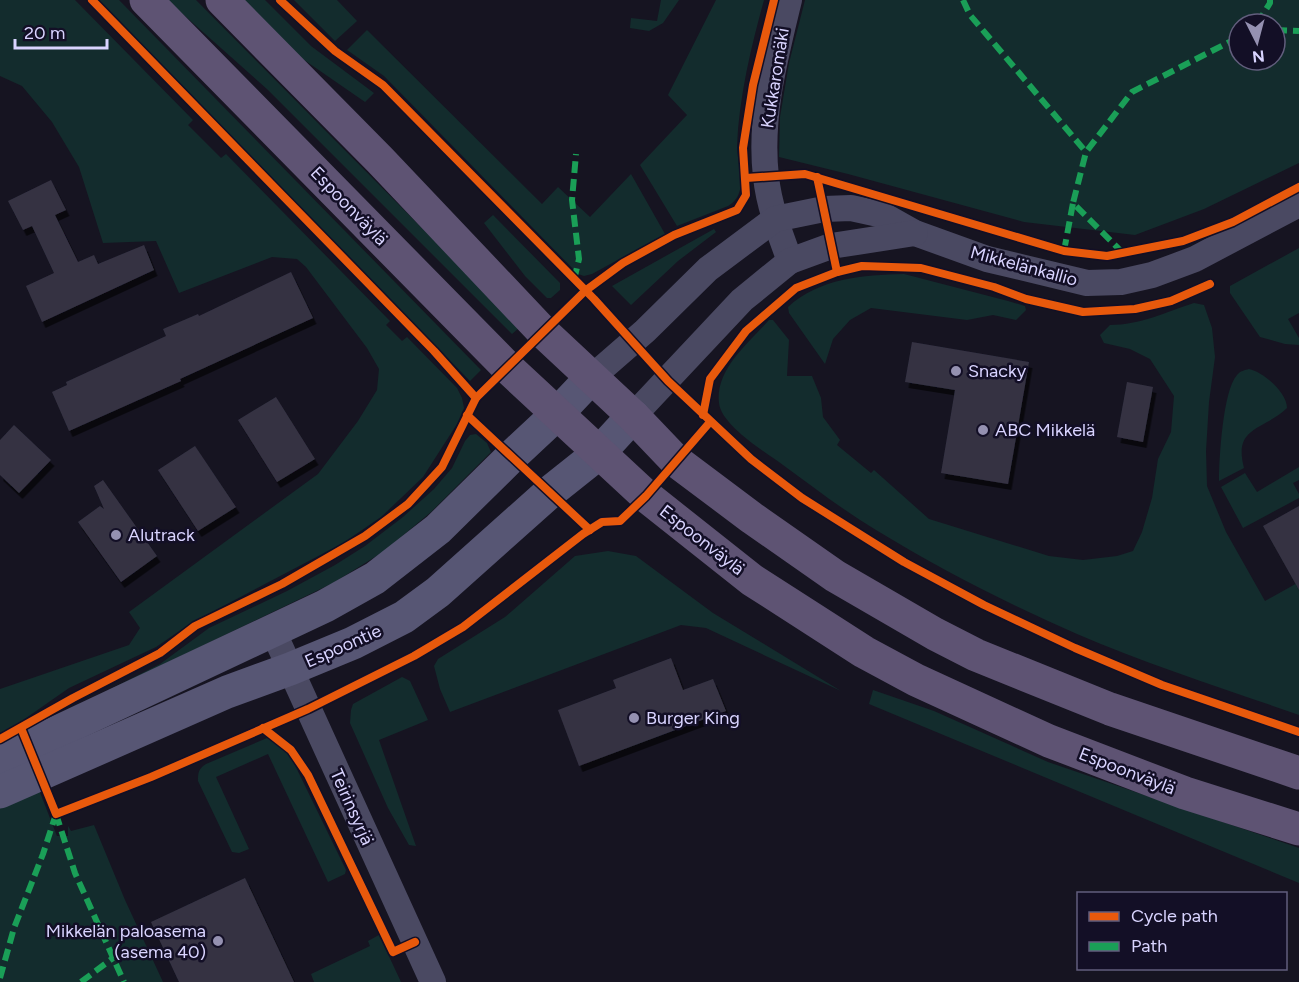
<svg xmlns="http://www.w3.org/2000/svg" width="1299" height="982" viewBox="0 0 1299 982" font-family="Figtree,sans-serif">
	<style>
		.green { fill: #132c2d; fill-rule: evenodd }
		.building { fill: #343243; filter: url(#shadow) }
		.lines { fill: none; stroke-linecap: round; stroke-linejoin: round }
		.minor { stroke: #4a4962; stroke-width: 26 }
		.secondary { stroke: #575674; stroke-width: 33 }
		.primary { stroke: #5e5373; stroke-width: 33 }
		.quiet { stroke: #1a9f57; stroke-width: 6; stroke-dasharray: 12 6; stroke-linecap: butt }
		.cycleway-casing { stroke: #130f26; stroke-width: 11 }
		.cycleway { stroke: #e8590c; stroke-width: 8 }
		.poi-dot { fill: #9591b1; stroke: #130f26; stroke-width: 2 }
		.labels { text-anchor: middle; dominant-baseline: central; stroke-width: 5; stroke-linejoin: round; paint-order: stroke }
		.street-label { font-size: 18px; fill: #d9d4ff; stroke: #130f26 }
		.poi-label { font-size: 18px; fill: #d9d4ff; stroke: #130f26; text-anchor: start }
	</style>
	<defs>
		<filter id="shadow"><feDropShadow dx="3.5" dy="6" stdDeviation="0" flood-color="#0009"/></filter>
	</defs>
	<rect width="100%" height="100%" fill="#161421"/>
	<g class="green">
		<path d="M0,0h75l118,120 -5,5 33,33 5,-4 164,167 -4,4 16,16 5,-4 50,51 5,10 2,10 -7,16 -34,53 -23,22 -19,18 -38,26 -152,80 -35,24 -87,41 -53,37 -16,8v-44l129,-44 11,-17 -11,-16 189,-138 40,-53 19,-31 2,-21 -12,-21 -61,-81 -9,-8 -25,-2 -93,36 -23,-52 -53,2 -24,-76 -27,-45 -30,-36 -22,-10z"/>
		<path d="M96,0h23l362,370 -11,11z"/>
		<path d="M167,0h29l324,327 -8,7 -244,-244z"/>
		<path d="M243,0h22l46,46 63,47 -9,9 -68,-47z"/>
		<path d="M294,0h43l20,21 -22,20z"/>
		<path d="M661,0h18l-16,23 -14,8 -19,-3 1,-10 26,3z"/>
		<path d="M716,0h48c-13,47 -25,97 -27,146 0,21 13,47 -9,60l-51,20 -37,-61 47,-50 -19,-20z"/>
		<path d="M805,0h494v163l-95,46 -69,26 -111,-13 -176,-48 -69,-17 1,-40 9,-54zM1239,24h36v36h-36z"/>
		<path d="M367,30l175,174 16,-17 32,30 41,-43 34,60 -73,40 -8,2 -6,-2 -194,-198 -37,-26z"/>
		<path d="M493,215l67,68v7l-9,8h-4l-22,-22 -41,-53z"/>
		<path d="M714,229l2,3 -38,29 -47,44 -19,-19z"/>
		<path d="M1299,248v65l-11,6 11,19v7l-14,-1 -25,-7 -30,-44v-7z"/>
		<path d="M904,274l104,27 17,5 1,4 -10,10 -23,-5 -26,5 -96,-12 -21,12 -17,19 -8,25 -36,-51 -1,-6c32,-29 75,-32 116,-33z"/>
		<path d="M1194,303l10,2 8,23 3,29 -6,45 -3,49 1,35 19,46 39,69 34,-19v133c-74,-26 -150,-50 -222,-81 -69,-30 -137,-65 -201,-104 -33,-20 -63,-43 -93,-65 -18,-13 -62,-40 -64,-62 -4,-34 30,-60 50,-83h4l16,20 -2,36h25l9,22 2,19 17,23 -3,5 34,28 3,-3 55,49 120,37 34,4 34,-4 16,-5 9,-19 10,-34 6,-39 13,-27 3,-36 -24,-37 -20,-10 -26,-6 -4,-8 10,-10c30,0 56,-13 84,-22z"/>
		<path d="M1249,369c14,3 38,23 38,39 -24,23 -54,18 -43,60l-25,13c0,-22 4,-91 18,-106 3,-4 8,-5 12,-6z"/>
		<path d="M476,434l11,9 4,9 -60,60 -48,40 -50,31 -268,129 95,-48 49,-36 78,-37 48,-26 30,-19 38,-29 31,-28 18,-21 13,-27 5,-6z"/>
		<path d="M1299,467v13l-6,3 6,11v4l-56,30 -22,-41 24,-14 12,19z"/>
		<path d="M608,551l28,5 77,57 128,78 -135,-63 -25,-3 -231,87 -10,-23 -6,-23 4,-7 67,-42 70,-61z"/>
		<path d="M402,677l8,4 18,39 -49,20 37,106 -7,-1 -21,-37 -38,-85 1,-13 2,-6z"/>
		<path d="M873,690l61,21 114,51 251,86v35l-430,-179z"/>
		<path d="M267,738c10,1 17,10 23,17l56,115 -1,4 -17,8 -60,-128 -52,23 33,72 -10,4 -7,-1 -34,-71c0,-8 0,-12 8,-17z"/>
		<path d="M39,790l18,46h11v-10l3,5 23,-6 31,75 38,82h-163v-177z"/>
		<path d="M379,935l22,47h-87l-3,-8 59,-28 -2,-5z"/>
	</g>
	<g class="building">
		<path d="M51,180l15,30 -11,5 23,47 16,-7 4,9 46,-19 10,25 -112,52 -16,-36 28,-13 -22,-47 -9,4 -15,-29z"/>
		<path d="M291,272l22,46 -133,61 1,2 -112,50 -17,-39 15,-7 -1,-3 100,-46 -3,-7 35,-15 1,2z"/>
		<path d="M912,342l117,20 -21,122 -67,-11 14,-83 -50,-8z"/>
		<path d="M1127,382l26,5 -10,55 -26,-5z"/>
		<path d="M276,397l39,62 -38,23 -39,-62z"/>
		<path d="M14,425l37,35 -32,33 -19,-18v-35z"/>
		<path d="M195,446l41,61 -38,24 -40,-61z"/>
		<path d="M103,480l54,76 -36,26 -43,-60 22,-16 4,3 -10,-23z"/>
		<path d="M1299,506v84l-36,-64z"/>
		<path d="M671,658l12,32 30,-11 13,32 -147,55 -21,-56 58,-22 -3,-8z"/>
		<path d="M245,878l49,104h-115l-28,-60z"/>
	</g>
	<g class="lines">
		<g class="minor">
			<path d="M789,0c-14,58 -30,117 -23,177 3,29 14,57 24,84"/>
			<path d="M591,378l54,-47 63,-62 67,-50 49,-10 27,-1 32,7 32,18 72,26 100,24 34,-1 31,-7 43,-16 104,-55"/>
			<path d="M633,416l109,-116 48,-39 41,-15 84,-13"/>
			<path d="M273,631l160,351"/>
		</g>
		<g class="secondary">
			<path d="M0,759l325,-153 50,-28 63,-49 73,-72 46,-43 34,-36"/>
			<path d="M0,792l227,-100 63,-23 63,-26 51,-26 34,-25 112,-100 49,-39 34,-37"/>
		</g>
		<g class="primary">
			<path d="M146,0l361,367 139,129 106,84 112,72 52,28 133,61 136,52 114,36"/>
			<path d="M222,0l158,160 163,172 90,84 43,45 76,57 83,58 100,58 41,21 134,54 189,64"/>
		</g>
		<g class="quiet">
			<path d="M963,0l7,15 116,137"/>
			<path d="M1257,24l13,-21v-3"/>
			<path d="M1275,30l24,1"/>
			<path d="M1064,251l9,-48"/>
			<path d="M1123,253l-50,-50 13,-51 46,-60 107,-55"/>
			<path d="M574,280l5,-21 -7,-59 4,-46"/>
			<path d="M56,814l19,59 49,109"/>
			<path d="M0,978l14,-50 29,-74 13,-40"/>
			<path d="M81,982l32,-24"/>
		</g>
		<defs>
			<g id="cycleway">
				<path d="M92,0l342,351 42,47"/>
				<path d="M280,0l55,51 48,34 211,214 74,82 83,78 51,39 102,64 80,43 91,43 87,37 137,47"/>
				<path d="M817,177l20,95"/>
				<path d="M746,178l59,-4 259,77 43,5 76,-15 50,-19 66,-35"/>
				<path d="M467,415l123,115"/>
				<path d="M703,415l7,-36 36,-48 50,-43 41,-16 25,-6 59,2 73,19 32,12 57,13 52,-3 36,-8 39,-17"/>
				<path d="M21,728l35,86 95,-37 157,-68 106,-53 49,-29 120,-93 19,-12 18,-1 26,-25 64,-74"/>
				<path d="M263,728l28,22 17,25 85,177 22,-10"/>
				<path d="M0,739l73,-41 87,-45 35,-27 87,-42 83,-48 43,-32 34,-37 34,-69 109,-107 38,-28 51,-28 63,-25 9,-15 -3,-47 10,-63 21,-85"/>
			</g>
		</defs>
		<use href="#cycleway" class="cycleway-casing"/>
		<use href="#cycleway" class="cycleway"/>
	</g>
	<g class="poi-dot">
		<circle cx="956" cy="371" r="6"/>
		<circle cx="983" cy="430" r="6"/>
		<circle cx="116" cy="535" r="6"/>
		<circle cx="634" cy="718" r="6"/>
		<circle cx="218" cy="941" r="6"/>
	</g>
	<g class="labels">
		<g class="street-label">
			<text transform="translate(775 78) rotate(-81)">Kukkaromäki</text>
			<text transform="translate(349 206) rotate(46)">Espoonväylä</text>
			<text transform="translate(1024 266) rotate(15)">Mikkelänkallio</text>
			<text transform="translate(702 540) rotate(38)">Espoonväylä</text>
			<text transform="translate(343 646) rotate(-24)">Espoontie</text>
			<text transform="translate(1127 771) rotate(21)">Espoonväylä</text>
			<text transform="translate(352 807) rotate(66)">Teirinsyrjä</text>
		</g>
		<g class="poi-label">
			<text x="968" y="371">Snacky</text>
			<text x="995" y="430">ABC Mikkelä</text>
			<text x="128" y="535">Alutrack</text>
			<text x="646" y="718">Burger King</text>
			<text x="206" y="931" text-anchor="end">Mikkelän paloasema<tspan x="206" dy="21">(asema 40)</tspan></text>
		</g>
	</g>
	<rect x="1077" y="892" width="210" height="78" fill="#130f26" stroke="#625e7d" stroke-width="1.5"/>
	<rect x="1089" y="912" width="30" height="9" fill="#e8590c" stroke="#625e7d" stroke-width="1.5"/>
	<text x="1131" y="922" font-size="18" fill="#d9d4ff">Cycle path</text>
	<rect x="1089" y="942" width="30" height="9" fill="#1a9f57" stroke="#625e7d" stroke-width="1.5"/>
	<text x="1131" y="952" font-size="18" fill="#d9d4ff">Path</text>
	<g transform="translate(1257 42) rotate(174)"><circle r="28" fill="#130f26" stroke="#625e7d" stroke-width="1.5"/>
	<path d="M0-4.5L10 22L0 15L-10 22Z" fill="#9591b1"/>
	<text y="-9" font-size="16" font-weight="bold" text-anchor="middle" fill="#d9d4ff">N</text>
	</g>
	<path d="M15 39v9h92v-9" fill="none" stroke="#d9d4ff" stroke-width="3"/>
	<text x="24" y="39" font-size="18" fill="#d9d4ff" stroke="#130f26" stroke-width="4.5" paint-order="stroke">20 m</text>
</svg>
